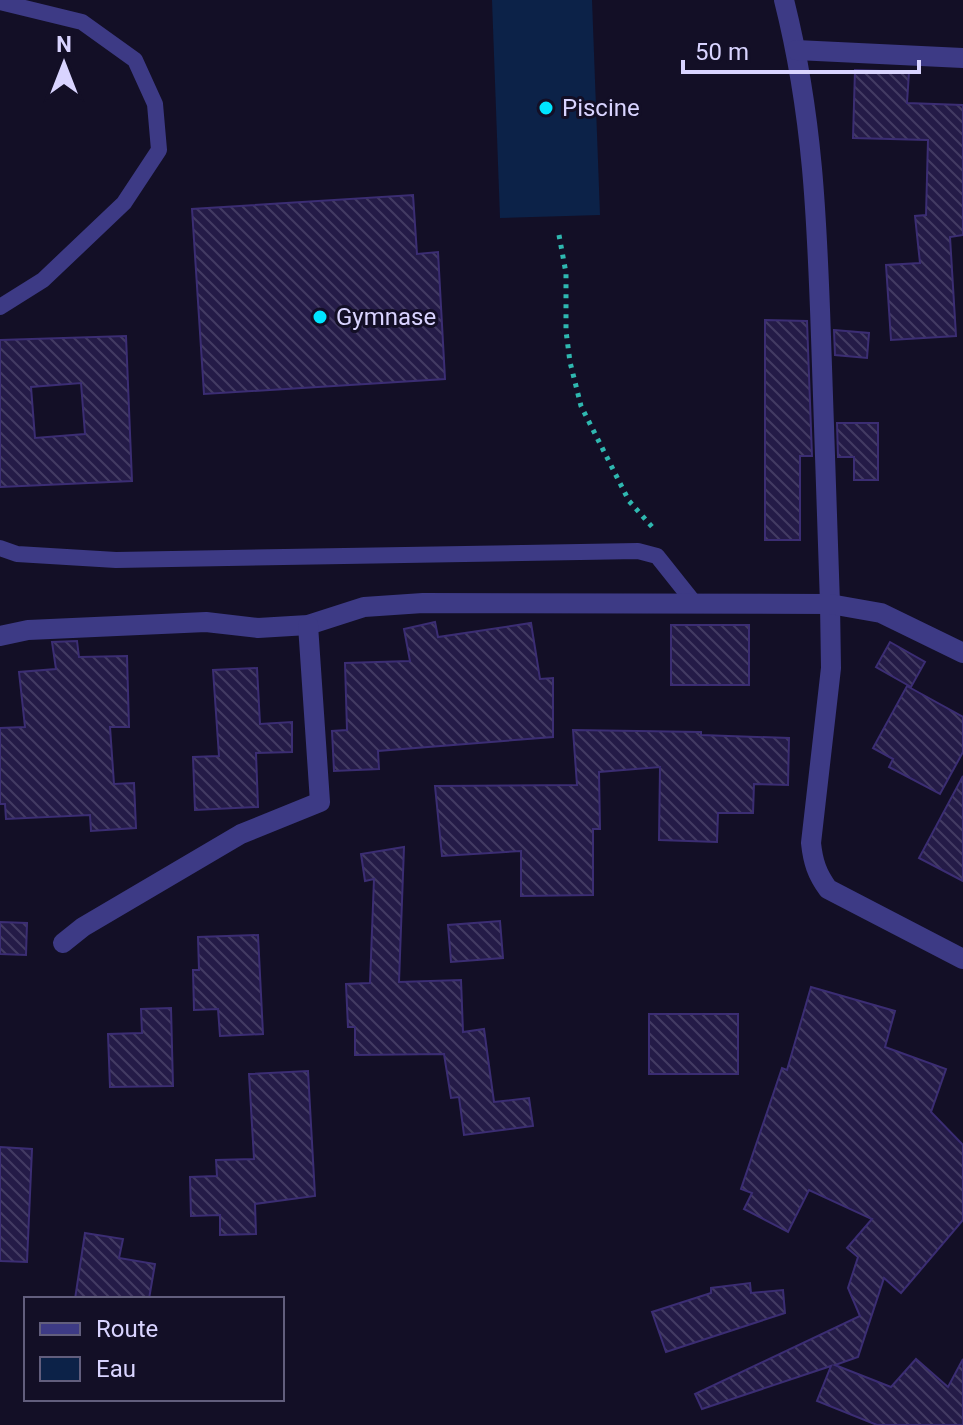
<svg xmlns="http://www.w3.org/2000/svg" width="963" height="1425" viewBox="0 0 963 1425" font-family="Roboto,sans-serif">
	<style>
		.water { fill: #0c2248 }
		.building { fill: url(#building-back-hatch); stroke: #3b2d73; stroke-width: 2; fill-rule: evenodd }
		.lines { fill: none; stroke-linecap: round; stroke-linejoin: round }
		.path { stroke: #2fb8b0; stroke-width: 5; stroke-dasharray: 4 6; stroke-linecap: butt }
		.service { stroke: #3d3a85; stroke-width: 16 }
		.minor { stroke: #3d3a85; stroke-width: 20 }
		.poi-dot { fill: #00e5ff; stroke: #130f26; stroke-width: 3 }
		.labels { text-anchor: middle; dominant-baseline: central; stroke-width: 6; stroke-linejoin: round; paint-order: stroke }
		.poi-label { font-size: 24px; fill: #d9d4ff; stroke: #130f26; text-anchor: start }
	</style>
	<defs>
		<pattern id="building-back-hatch" width="6" height="6" patternUnits="userSpaceOnUse" patternTransform="scale(2)"><rect width="6" height="6" fill="#241b47"/><path d="M-1 5l2 2M0 0l6 6M5-1l2 2" fill="none" stroke="#433b63"/></pattern>
	</defs>
	<rect width="100%" height="100%" fill="#130f26"/>
	<path class="water" d="M492,0h100l8,215 -100,3z"/>
	<g class="building">
		<path d="M855,70l54,2 -2,31 56,2v130l-13,2 6,99 -65,4 -5,-75 34,-2 -5,-47 11,-1 2,-75 -75,-2z"/>
		<path d="M413,195l4,59 21,-2 7,127 -241,15 -12,-185z"/>
		<path d="M765,320l42,1 5,135h-12v84h-35z"/>
		<path d="M834,330l35,3 -2,25 -32,-3z"/>
		<path d="M126,336l6,145 -132,6v-147zM81,383l4,51 -50,4 -4,-51z"/>
		<path d="M837,423h41v57h-24v-23h-16z"/>
		<path d="M435,622l3,15 93,-14 9,56 13,-1v59l-175,14 1,18 -45,2 -2,-40 15,-1 -2,-67 65,-2 -6,-32z"/>
		<rect x="671" y="625" width="78" height="60"/>
		<path d="M77,641l2,16 48,-1 2,71h-19l4,57 20,-1 2,45 -45,3 -1,-16 -84,4 -1,-15h-5v-76l25,-1 -6,-55 37,-3 -4,-27z"/>
		<path d="M890,642l35,20 -14,25 -35,-20z"/>
		<path d="M257,668l3,56 32,-2v30l-36,1 2,54 -63,3 -2,-53 26,-1 -6,-86z"/>
		<path d="M907,686l56,31v35l-23,42 -51,-27 4,-8 -20,-11z"/>
		<path d="M573,730l128,2v3l88,3 -1,47 -34,-1 -1,29h-35l-1,29 -58,-2 1,-73 -61,5 1,57h-7v66l-72,1v-45l-79,5 -7,-70 142,-1z"/>
		<path d="M963,776v105l-44,-23z"/>
		<path d="M404,847l-5,135 62,-2 2,52 21,-3 10,73 35,-4 4,28 -69,9 -5,-38 -8,1 -7,-44 -89,1v-28h-7l-2,-43 24,-1 4,-104 -9,2 -4,-27z"/>
		<path d="M500,921l3,37 -52,4 -3,-37z"/>
		<path d="M0,922l27,1 -1,32 -26,-1z"/>
		<path d="M258,935l5,99 -43,2 -2,-27 -24,1 -1,-40h6l-1,-33z"/>
		<path d="M811,987l84,24 -10,36 61,22 -15,43 32,33v75l-62,73 -17,-15 -26,79 -23,8 56,22 25,-28 32,28 15,-28v66h-86l-60,-24 14,-35 -129,43 -7,-15 165,-78 -12,-28 10,-31 -11,-9 25,-29 -63,-29 -21,42 -44,-23 8,-16 -11,-4 41,-121 5,2z"/>
		<path d="M171,1008l2,78 -63,1 -2,-53 34,-1 -1,-24z"/>
		<rect x="649" y="1014" width="89" height="60"/>
		<path d="M308,1071l7,125 -60,8 1,30 -36,1v-20l-29,1 -1,-39 27,-1 -1,-16 38,-1 -5,-85z"/>
		<path d="M0,1147l32,2 -5,113 -27,-1z"/>
		<path d="M85,1233l38,6 -4,19 36,6 -6,35h-74z"/>
		<path d="M750,1283l1,10 32,-3 2,23 -119,39 -14,-40 59,-19v-5z"/>
	</g>
	<g class="lines">
		<path class="path" d="M559,235l7,38v58l4,31 11,44 48,95 26,29"/>
		<g class="service">
			<path d="M0,2l82,20 53,38 20,44 4,46 -35,53 -81,77 -43,27"/>
			<path d="M0,548l17,6 99,6 522,-9 19,5 39,49"/>
		</g>
		<g class="minor">
			<path d="M784,0c29,115 33,219 37,337 3,89 6,178 9,267l1,64 -20,175c2,19 6,31 17,46l135,70"/>
			<path d="M796,50l167,8"/>
			<path d="M0,636l28,-6 178,-8 52,6 50,-3 56,-18 59,-4 407,1 51,9 82,40"/>
			<path d="M63,943l20,-16 158,-93 79,-32 -12,-177"/>
		</g>
	</g>
	<g class="poi-dot">
		<circle cx="546" cy="108" r="8"/>
		<circle cx="320" cy="317" r="8"/>
	</g>
	<g class="labels">
		<g class="poi-label">
			<text x="562" y="108">Piscine</text>
			<text x="336" y="317">Gymnase</text>
		</g>
	</g>
	<rect x="24" y="1297" width="260" height="104" fill="#130f26" stroke="#625e7d" stroke-width="2"/>
	<rect x="40" y="1323" width="40" height="12" fill="#3d3a85" stroke="#625e7d" stroke-width="2"/>
	<text x="96" y="1337" font-size="24" fill="#d9d4ff">Route</text>
	<rect x="40" y="1357" width="40" height="24" fill="#0c2248" stroke="#625e7d" stroke-width="2"/>
	<text x="96" y="1377" font-size="24" fill="#d9d4ff">Eau</text>
	<g transform="translate(64 64)" stroke="#130f26" stroke-width="6" paint-order="stroke">
	<path d="M0-6L14 30L0 20L-14 30Z" fill="#d9d4ff"/>
	<text y="-12" font-size="22" font-weight="bold" text-anchor="middle" fill="#d9d4ff">N</text>
	</g>
	<path d="M683 60v12h236v-12" fill="none" stroke="#d9d4ff" stroke-width="4"/>
	<text x="695" y="60" font-size="24" fill="#d9d4ff" stroke="#130f26" stroke-width="6" paint-order="stroke">50 m</text>
</svg>
